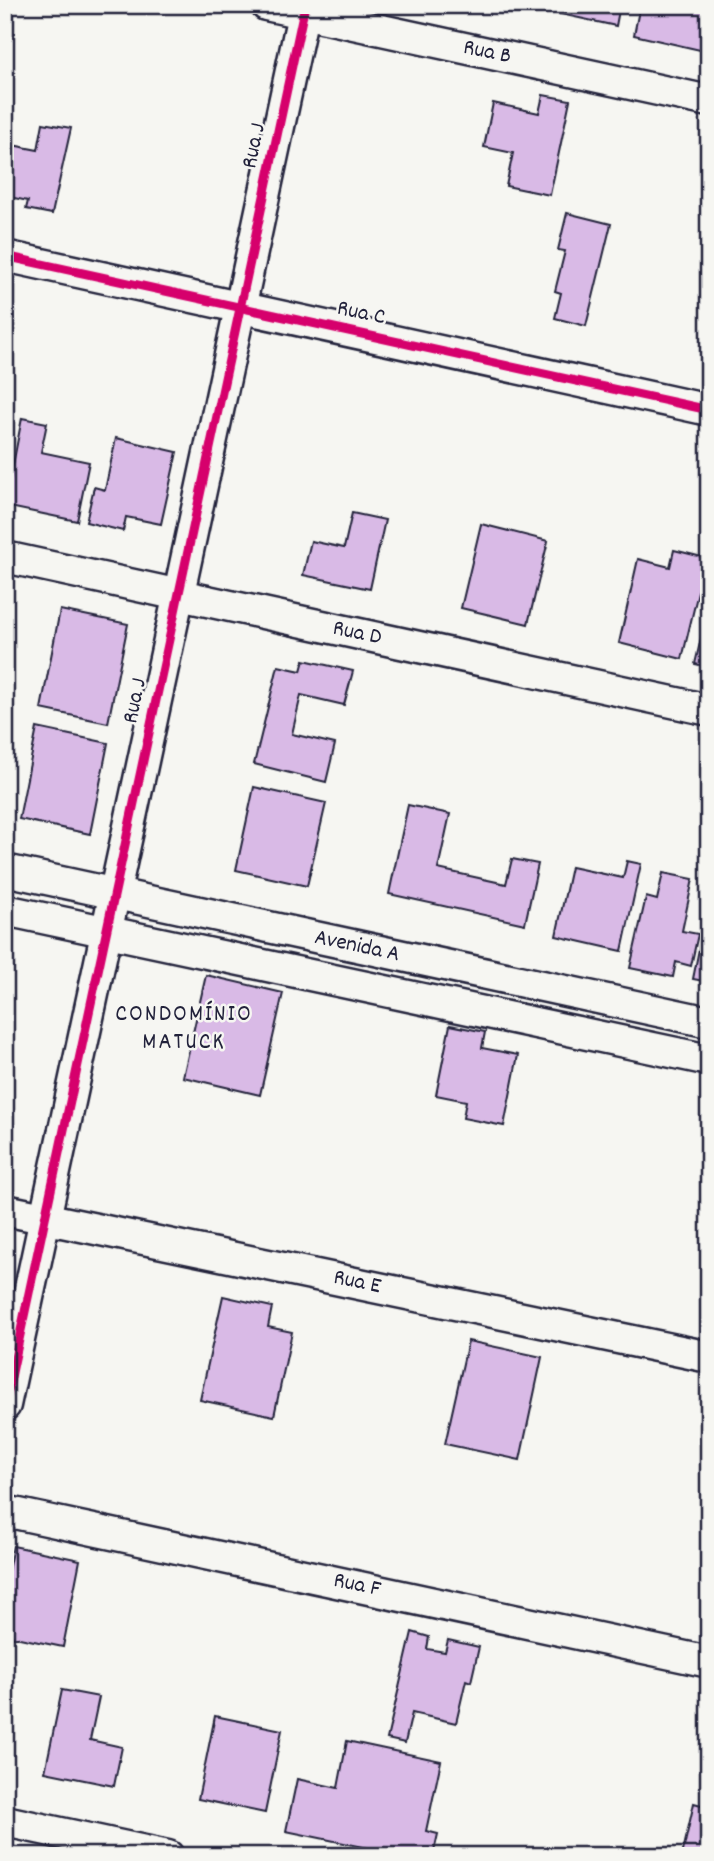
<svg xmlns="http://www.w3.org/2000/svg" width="714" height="1861" viewBox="0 0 714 1861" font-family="Dekko,sans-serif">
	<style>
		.building { fill: #d9bae6; stroke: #22223b; stroke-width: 2 }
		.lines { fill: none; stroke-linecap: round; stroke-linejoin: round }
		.minor-casing { stroke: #22223b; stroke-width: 35 }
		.minor { stroke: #f6f6f2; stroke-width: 30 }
		.cycleway-casing { stroke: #f6f6f2; stroke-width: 13 }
		.cycleway { stroke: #d6006c; stroke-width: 9 }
		.labels { text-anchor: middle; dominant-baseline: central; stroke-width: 5; stroke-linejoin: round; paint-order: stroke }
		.street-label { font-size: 23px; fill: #22223b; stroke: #f6f6f2 }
		.neighbourhood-label { font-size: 24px; letter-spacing: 2px; fill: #22223b; stroke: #f6f6f2 }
	</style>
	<rect width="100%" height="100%" fill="#f6f6f2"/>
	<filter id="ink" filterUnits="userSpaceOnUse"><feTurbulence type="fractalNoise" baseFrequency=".0143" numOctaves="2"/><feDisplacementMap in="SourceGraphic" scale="14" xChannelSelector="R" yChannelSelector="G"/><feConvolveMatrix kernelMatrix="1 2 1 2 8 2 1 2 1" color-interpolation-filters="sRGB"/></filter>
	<g filter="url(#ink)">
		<g class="building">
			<path d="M501,5h37l-2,8z"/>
			<path d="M548,5h72l-4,21 -69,-15z"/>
			<path d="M640,5h48l21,5v42l-75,-17z"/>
			<path d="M543,95l27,5 -20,95 -44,-9 7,-33 -29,-6 9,-44 46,10z"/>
			<path d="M43,123l28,5 -19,86 -26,-5 2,-8 -23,-5v-20l7,-31 26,5z"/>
			<path d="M567,213l44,11 -25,102 -31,-8 6,-25 -6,-2 10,-40 -7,-1z"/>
			<path d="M22,418l25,5 -6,29 48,10 -12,59 -72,-15z"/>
			<path d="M116,438l61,14 -16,72 -35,-7 -3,14 -37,-9 8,-35 11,3z"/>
			<path d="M352,513l33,7 -15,69 -67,-14 8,-34 33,7z"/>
			<path d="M481,524l67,17 -20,83 -67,-16z"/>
			<path d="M674,550l32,8 -24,101 -63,-16 19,-84 32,8z"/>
			<path d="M709,604v63l-14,-3z"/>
			<path d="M60,610l68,14 -20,99 -67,-14z"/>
			<path d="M304,660l49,11 -9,34 -43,-10 -9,39 43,10 -9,38 -72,-18 24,-98 23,5z"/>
			<path d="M37,728l71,15 -18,91 -71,-15z"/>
			<path d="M254,787l72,16 -19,83 -71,-16z"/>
			<path d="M408,805l42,9 -12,55 68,15 6,-25 26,5 -13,60 -136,-30z"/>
			<path d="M627,861l14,3 -19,87 -66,-15 15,-69 52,11z"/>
			<path d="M663,873l30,6 -11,52 16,3 -7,32 -15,-4 -3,15 -43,-9 16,-71 11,3z"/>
			<path d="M702,934l7,1v47l-16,-3z"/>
			<path d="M206,975l77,18 -23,102 -77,-18z"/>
			<path d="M450,1025l35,7 -3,16 36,7 -14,71 -41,-8 3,-17 -30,-6z"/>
			<path d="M223,1296l49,11 -4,20 24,5 -18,84 -74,-16z"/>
			<path d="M468,1341l74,16 -22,103 -75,-16z"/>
			<path d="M13,1546l67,14 -17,87 -58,-12v-49z"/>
			<path d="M412,1632l17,5 -2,12 18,3 3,-12 31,7 -8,35 -5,-2 -10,43 -44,-10 -7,30 -18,-4z"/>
			<path d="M62,1690l37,7 -9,43 32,7 -8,39 -69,-14z"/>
			<path d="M215,1716l67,14 -17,83 -67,-14z"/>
			<path d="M709,1732v38l-8,-2z"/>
			<path d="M347,1741l94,20 -15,70 12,3 -5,22h-26l-121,-25 11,-52 41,9z"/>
			<path d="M694,1803l15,4v49h-27z"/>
		</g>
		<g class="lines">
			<defs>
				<g id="minor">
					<path d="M266,5l443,96"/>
					<path d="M5,256l704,154"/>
					<path d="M5,557l704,153"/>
					<path d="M5,870l704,152"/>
					<path d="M5,910l704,150"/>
					<path d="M5,1210l704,147"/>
					<path d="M5,1405l300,-1400"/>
					<path d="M5,1511l704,151"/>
					<path d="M5,1821l163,35"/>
				</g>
			</defs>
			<use href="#minor" class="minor-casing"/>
			<use href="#minor" class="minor"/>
			<defs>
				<g id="cycleway">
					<path d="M5,256l704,154"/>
					<path d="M5,1405l300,-1400"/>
				</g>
			</defs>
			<use href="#cycleway" class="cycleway-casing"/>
			<use href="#cycleway" class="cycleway"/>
		</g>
	</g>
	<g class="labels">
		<g class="street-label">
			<text transform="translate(487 53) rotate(12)">Rua B</text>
			<text transform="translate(255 146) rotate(-78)">Rua J</text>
			<text transform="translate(361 314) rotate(12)">Rua C</text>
			<text transform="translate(357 634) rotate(12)">Rua D</text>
			<text transform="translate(136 701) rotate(-78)">Rua J</text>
			<text transform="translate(357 947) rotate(12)">Avenida A</text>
			<text transform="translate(357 1283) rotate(12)">Rua E</text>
			<text transform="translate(357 1586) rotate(12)">Rua F</text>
		</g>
		<g class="neighbourhood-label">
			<text x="184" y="1015">CONDOMÍNIO<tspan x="184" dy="28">MATUCK</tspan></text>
		</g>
	</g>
	<rect width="714" height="1861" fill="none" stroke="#f6f6f2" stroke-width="28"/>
	<rect x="14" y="14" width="686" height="1833" fill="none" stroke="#22223b" stroke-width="2.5" filter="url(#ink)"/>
</svg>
